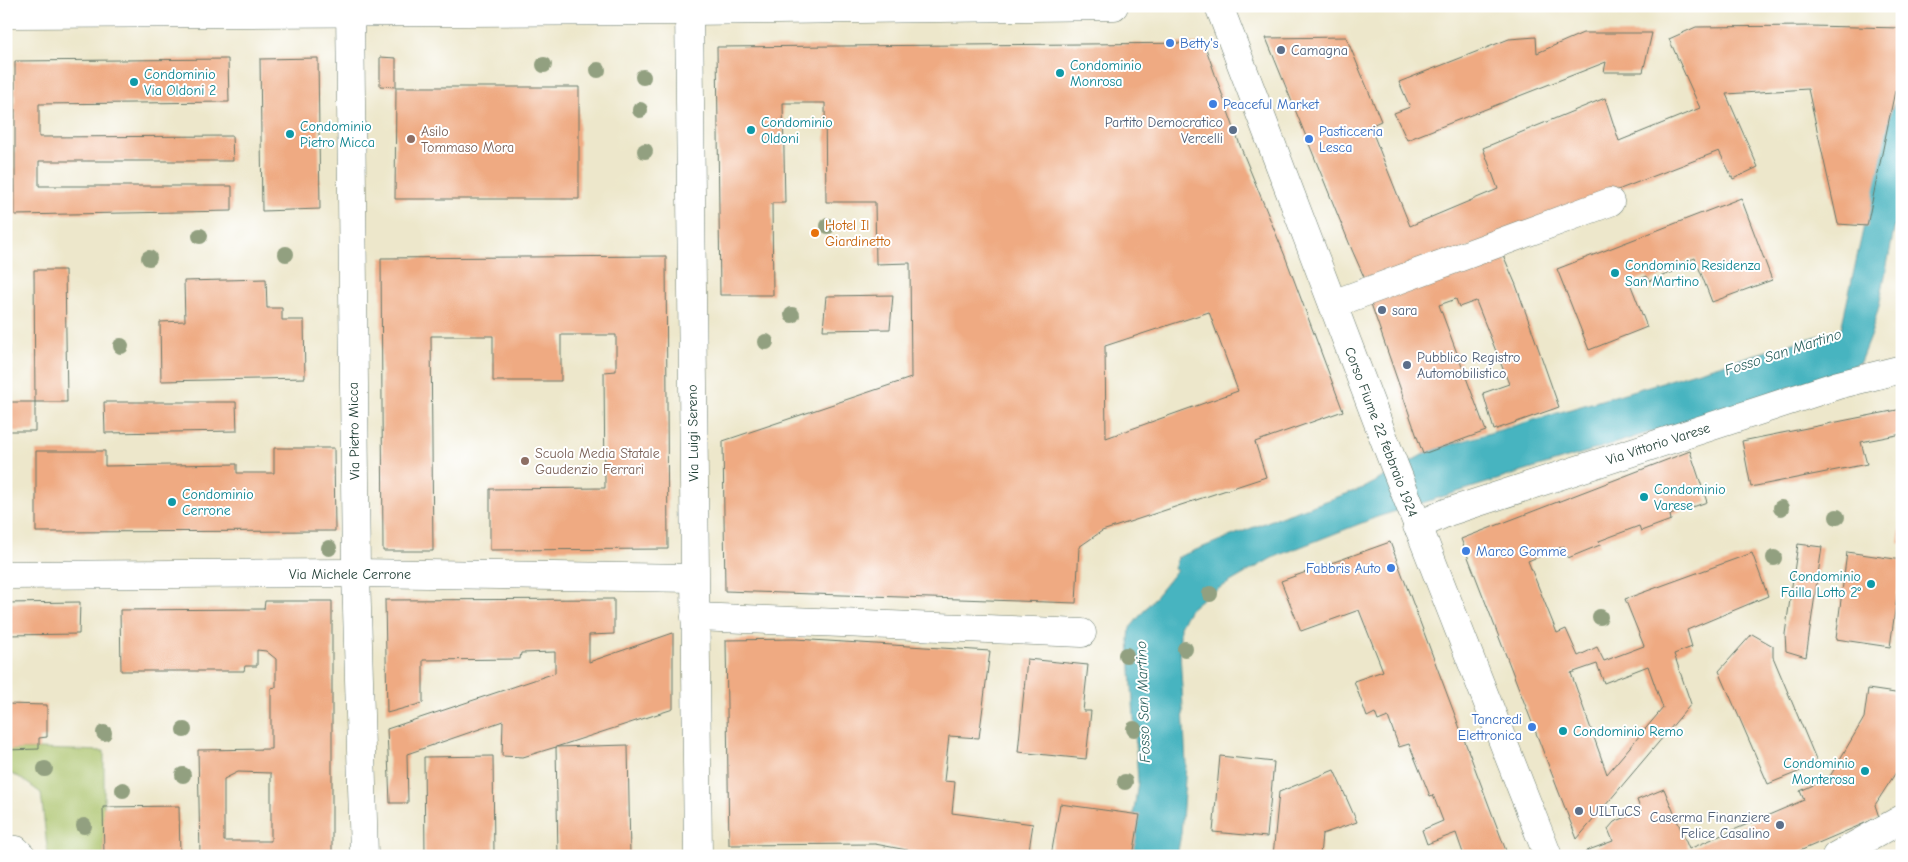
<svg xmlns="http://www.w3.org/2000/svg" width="1908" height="862" viewBox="0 0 1908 862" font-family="'Comic Neue',sans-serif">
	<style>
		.green { fill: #a8c166; stroke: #647f4d }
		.water { fill: #46b4c0; stroke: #32787a }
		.building { fill: #efaa82; fill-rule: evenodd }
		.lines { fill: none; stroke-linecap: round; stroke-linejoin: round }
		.minor-casing { stroke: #677869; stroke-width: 29 }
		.major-casing { stroke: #677869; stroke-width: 29 }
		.minor { stroke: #fff; stroke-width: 28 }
		.major { stroke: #fff; stroke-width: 28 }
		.tree { fill: #92a080 }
		.shop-dot { fill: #3f7fe0; stroke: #fff; stroke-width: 2 }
		.service-dot { fill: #5c6f8a; stroke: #fff; stroke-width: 2 }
		.culture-dot { fill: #0f9aa8; stroke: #fff; stroke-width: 2 }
		.education-dot { fill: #8d6e63; stroke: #fff; stroke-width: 2 }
		.food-dot { fill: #e8710a; stroke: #fff; stroke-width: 2 }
		.labels { text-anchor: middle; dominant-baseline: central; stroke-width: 4; stroke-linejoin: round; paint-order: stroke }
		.shop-label { font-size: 14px; fill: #366cbe; stroke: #fff; text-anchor: start }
		.service-label { font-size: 14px; fill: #4e5e75; stroke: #fff; text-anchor: start }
		.culture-label { font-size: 14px; fill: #0d838f; stroke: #fff; text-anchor: start }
		.education-label { font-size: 14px; fill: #785e54; stroke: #fff; text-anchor: start }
		.food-label { font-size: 14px; fill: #c56008; stroke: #fff; text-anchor: start }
		.street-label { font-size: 14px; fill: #1f3d34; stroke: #fff }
		.water-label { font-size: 15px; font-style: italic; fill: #2b615e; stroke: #fff }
	</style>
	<rect width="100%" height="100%" fill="#fff"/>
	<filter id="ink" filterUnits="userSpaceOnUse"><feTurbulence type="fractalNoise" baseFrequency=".02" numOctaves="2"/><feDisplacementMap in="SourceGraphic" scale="10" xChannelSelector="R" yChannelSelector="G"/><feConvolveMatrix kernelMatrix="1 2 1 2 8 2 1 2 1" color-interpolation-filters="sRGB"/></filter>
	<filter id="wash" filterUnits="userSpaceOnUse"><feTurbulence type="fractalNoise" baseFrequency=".0096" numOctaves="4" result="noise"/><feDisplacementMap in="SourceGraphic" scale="20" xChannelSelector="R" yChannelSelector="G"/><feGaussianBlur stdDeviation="1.12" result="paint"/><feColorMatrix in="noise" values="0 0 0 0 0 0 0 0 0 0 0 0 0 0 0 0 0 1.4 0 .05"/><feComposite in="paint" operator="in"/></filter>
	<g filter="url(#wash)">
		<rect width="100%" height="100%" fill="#ede7cb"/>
		<path class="green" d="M39,749l65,2v105h-56l-7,-63 -22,-16 -13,-5v-22z"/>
		<path class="water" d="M1902,92v114l-6,14 -17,86 -8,28 -11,28 -9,5 -174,57 -300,93 -105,41 -68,39 -14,12 -10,17v25l6,114 -5,69 -4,22h-49l10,-75 -9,-142 1,-11 47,-58 -3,-1 4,-12 94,-37 94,-33 63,-36 412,-122 48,-216z"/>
		<g id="blocks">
			<g class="building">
				<path d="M1810,26l92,2v63h-7l-28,135 -29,-2 -30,-135 -82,5 32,73 -25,12 -14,-28 -351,135 -16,-36 -86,-212 80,-1 35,84 -11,5 40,100 88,-37 -15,-41 122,-50 14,43 81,-33 -31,-69 27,-12z"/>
				<path d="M1583,33h69l-9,39h-39l2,-10 -199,78 -13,-27 16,-6 -11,-25 110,-43 27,-2 1,16z"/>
				<path d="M1204,43l37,105 44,108 58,155 -88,31 11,35 -164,54 -23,16 -3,56 -351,-12 -2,-150 188,-63 -1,-115 -34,1 -1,-62h-49l-1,-99h-42l2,100h-13l1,92h-53l-3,-248zM1209,312l29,79 -132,47 -1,-92z"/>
				<path d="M380,57l16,1v29l-16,-1z"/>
				<path d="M318,58l2,151 -58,2 -2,-152z"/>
				<path d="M228,59l1,43 -190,2v33l193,-1 1,25h-194v25h193v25l-217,4v-154z"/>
				<path d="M396,87h183v112h-184z"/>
				<path d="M1741,198l31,82 -60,22 -17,-44 -16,6 2,5 -32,12 -2,-5 -17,7 17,44 -58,23 -32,-81z"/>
				<path d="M1500,248l16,37 43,122 -65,23 -11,-37 26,-9 -33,-83 -17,6 -3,-8 -17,6 47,126 -63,23 -54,-156z"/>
				<path d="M666,256l2,293 -178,1v-61l115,-1 -1,-116 12,-1v-36h-55v46h-68v-45h-62l2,215h-50l-2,-293z"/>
				<path d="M34,270h31l2,132h-32v29h-29v-113h2l2,84h25z"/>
				<path d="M266,279l1,29h15v12h22l1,58 -144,3 -1,-59 25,-1 -1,-40z"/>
				<path d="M893,295l-3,34 -67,1 3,-34z"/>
				<path d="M104,402h132l1,29 -132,2z"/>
				<path d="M1902,409v25l-41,8 6,22 -116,23 -9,-46z"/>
				<path d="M274,448h60l1,83 -299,1v-81h69v15l132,-2v9h37z"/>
				<path d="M1690,451l17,51 -37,13 1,5 -30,11 -2,-5 -40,15 1,4 -32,13 -4,-12 -36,15 29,72 9,-4 12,27 19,-9 7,14 40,-15 -19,-47 127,-46 16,43 -81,34 5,17 -18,7 17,50 -114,135 -116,-300zM1597,664l7,19 44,-17 15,42 -56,66 -36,-101z"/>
				<path d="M1901,523h1v21l-4,-1z"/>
				<path d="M1390,542l69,184 49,130h-44l-8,-23 -29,11 -5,-14 21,-9 -10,-26 -3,1 -21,-52 -10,3 -11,-30 -10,4 -3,-8 -8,4 -13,-36 29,-10 -24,-61 -58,21 -20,-50z"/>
				<path d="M1798,544l24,3 -16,110 -20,-6 -1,-17z"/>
				<path d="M1847,552l55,8 -12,87 -54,-8z"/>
				<path d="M614,599v35l-25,1v27l84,-29v76l-117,38 72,-2 2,111h-72l-2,-109 -33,10 -21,-1 1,-35 -96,33 1,49h-18l-3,-74 168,-56v-21l-34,1 -1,6 -97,1v43l-36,10 -2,-113z"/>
				<path d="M265,601h67v255h-132l-2,-106 73,-1v-61l5,-1v-28l-10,-8 -9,-1v16h-12l-1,5h-123l-1,-61 144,-1zM238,772l33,1v68h-47v-62z"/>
				<path d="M80,602l-1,32 -73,1v-32z"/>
				<path d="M1752,634l21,12v11l45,107 -50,20 -49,-113z"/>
				<path d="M795,639l195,12 -11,87 -30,-2 -5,45 11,1 -3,31 81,11 -5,32h-105v-3l-48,-9 -146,1 -3,-205z"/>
				<path d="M1027,659l61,6 -5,46h8l-5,48 -68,-7z"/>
				<path d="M1868,689l34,5v69l-27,42 4,12 -91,39h-201l-1,-5 27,-10 -5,-12 6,-7 27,-11 -4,-11 27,-11 25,60 115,-49 -4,-9 29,-13 35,-60z"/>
				<path d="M6,704l41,1v32l-8,1v11l-33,1z"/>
				<path d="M493,756l1,100h-69l-1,-99z"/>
				<path d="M1220,756l54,6 -7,75 -54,-5z"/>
				<path d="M1334,770l23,52 -35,12 -2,22h-47l6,-64z"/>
				<path d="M1060,804l80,11 -7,41h-82z"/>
				<path d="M179,806l1,50h-76l-1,-49z"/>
			</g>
		</g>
	</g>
	<g filter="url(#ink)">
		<use href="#blocks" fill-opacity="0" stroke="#677869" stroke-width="1"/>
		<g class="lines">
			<defs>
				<g id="minor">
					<path d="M350,6l6,567 8,283"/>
					<path d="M689,6l9,850"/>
					<path d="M6,14l683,-3 425,-5"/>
					<path d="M1333,304l277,-102"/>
					<path d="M1417,526l31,-14 390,-127 64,-16"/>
					<path d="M6,575l350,-2 338,5"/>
					<path d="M695,617l387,16"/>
					<path d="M6,849l10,1 6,6"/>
					<path d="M1836,856l66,-37"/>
				</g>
				<path id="major" d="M1219,6l175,459 154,391"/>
			</defs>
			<use href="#minor" class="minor-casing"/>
			<use href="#major" class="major-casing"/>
			<use href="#minor" class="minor"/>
			<use href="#major" class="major"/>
		</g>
		<g class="tree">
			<circle cx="544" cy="65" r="8"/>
			<circle cx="598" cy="70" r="8"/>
			<circle cx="643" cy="77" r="8"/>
			<circle cx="640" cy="110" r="8"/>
			<circle cx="645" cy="151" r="8"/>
			<circle cx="828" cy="226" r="8"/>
			<circle cx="200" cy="236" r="8"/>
			<circle cx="286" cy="254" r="8"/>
			<circle cx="149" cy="258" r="8"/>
			<circle cx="792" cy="315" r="8"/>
			<circle cx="766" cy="342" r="8"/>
			<circle cx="121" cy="346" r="8"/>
			<circle cx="1781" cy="508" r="8"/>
			<circle cx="1837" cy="517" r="8"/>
			<circle cx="329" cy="548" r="8"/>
			<circle cx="1774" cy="558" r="8"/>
			<circle cx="1210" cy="594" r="8"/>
			<circle cx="1600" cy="617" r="8"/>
			<circle cx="1185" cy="649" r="8"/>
			<circle cx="1126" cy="655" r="8"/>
			<circle cx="1134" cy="729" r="8"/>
			<circle cx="184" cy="730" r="8"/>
			<circle cx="104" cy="733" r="8"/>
			<circle cx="45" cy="769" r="8"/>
			<circle cx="183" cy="775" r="8"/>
			<circle cx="1125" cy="782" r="8"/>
			<circle cx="123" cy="790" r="8"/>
			<circle cx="84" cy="826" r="8"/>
		</g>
	</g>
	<g class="shop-dot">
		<circle cx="1170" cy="43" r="5"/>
		<circle cx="1213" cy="104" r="5"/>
		<circle cx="1309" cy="139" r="5"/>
		<circle cx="1466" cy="551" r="5"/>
		<circle cx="1391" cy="568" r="5"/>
		<circle cx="1532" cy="727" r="5"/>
	</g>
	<g class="service-dot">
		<circle cx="1281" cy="50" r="5"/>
		<circle cx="1233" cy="130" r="5"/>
		<circle cx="1382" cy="310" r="5"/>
		<circle cx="1407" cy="365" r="5"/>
		<circle cx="1579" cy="811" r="5"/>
		<circle cx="1780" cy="825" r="5"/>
	</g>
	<g class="culture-dot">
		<circle cx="1060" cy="73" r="5"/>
		<circle cx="134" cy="82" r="5"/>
		<circle cx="751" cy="130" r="5"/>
		<circle cx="290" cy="134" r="5"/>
		<circle cx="1615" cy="273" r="5"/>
		<circle cx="1644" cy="497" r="5"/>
		<circle cx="172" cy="502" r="5"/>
		<circle cx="1871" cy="584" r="5"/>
		<circle cx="1563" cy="731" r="5"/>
		<circle cx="1865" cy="771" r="5"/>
	</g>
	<g class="education-dot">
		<circle cx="411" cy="139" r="5"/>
		<circle cx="525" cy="461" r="5"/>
	</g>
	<circle class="food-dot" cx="815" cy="233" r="5"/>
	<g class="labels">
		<g class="shop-label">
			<text x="1180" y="43">Betty's</text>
			<text x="1223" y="104">Peaceful Market</text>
			<text x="1319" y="131">Pasticceria<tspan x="1319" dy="16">Lesca</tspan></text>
			<text x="1476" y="551">Marco Gomme</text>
			<text x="1381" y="568" text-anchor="end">Fabbris Auto</text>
			<text x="1522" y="719" text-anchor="end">Tancredi<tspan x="1522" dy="16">Elettronica</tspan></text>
		</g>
		<g class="service-label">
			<text x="1291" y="50">Camagna</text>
			<text x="1223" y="122" text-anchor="end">Partito Democratico<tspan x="1223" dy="16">Vercelli</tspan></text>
			<text x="1392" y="310">sara</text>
			<text x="1417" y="357">Pubblico Registro<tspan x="1417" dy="16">Automobilistico</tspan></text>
			<text x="1589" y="811">UILTuCS</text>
			<text x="1770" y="817" text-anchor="end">Caserma Finanziere<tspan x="1770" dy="16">Felice Casalino</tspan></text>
		</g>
		<g class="culture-label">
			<text x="1070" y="65">Condominio<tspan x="1070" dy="16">Monrosa</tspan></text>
			<text x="144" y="74">Condominio<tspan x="144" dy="16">Via Oldoni 2</tspan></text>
			<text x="761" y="122">Condominio<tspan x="761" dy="16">Oldoni</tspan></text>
			<text x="300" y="126">Condominio<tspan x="300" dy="16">Pietro Micca</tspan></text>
			<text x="1625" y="265">Condominio Residenza<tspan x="1625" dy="16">San Martino</tspan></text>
			<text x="1654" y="489">Condominio<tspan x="1654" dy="16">Varese</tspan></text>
			<text x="182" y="494">Condominio<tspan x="182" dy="16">Cerrone</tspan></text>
			<text x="1861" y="576" text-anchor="end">Condominio<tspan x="1861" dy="16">Failla Lotto 2°</tspan></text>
			<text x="1573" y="731">Condominio Remo</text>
			<text x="1855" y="763" text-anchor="end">Condominio<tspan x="1855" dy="16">Monterosa</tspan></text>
		</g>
		<g class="education-label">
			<text x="421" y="131">Asilo<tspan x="421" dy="16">Tommaso Mora</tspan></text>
			<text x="535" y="453">Scuola Media Statale<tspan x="535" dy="16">Gaudenzio Ferrari</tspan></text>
		</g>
		<g class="food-label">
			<text x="825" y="225">Hotel Il<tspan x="825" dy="16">Giardinetto</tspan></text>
		</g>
		<g class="street-label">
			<text transform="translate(354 431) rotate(-91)">Via Pietro Micca</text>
			<text transform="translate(1381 432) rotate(69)">Corso Fiume 22 febbraio 1924</text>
			<text transform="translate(693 433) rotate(-91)">Via Luigi Sereno</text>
			<text transform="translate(1658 444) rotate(-18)">Via Vittorio Varese</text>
			<text x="350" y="574">Via Michele Cerrone</text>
		</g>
		<g class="water-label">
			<text transform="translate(1783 352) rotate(-18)">Fosso San Martino</text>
			<text transform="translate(1143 702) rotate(-92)">Fosso San Martino</text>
		</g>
	</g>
	<rect width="1908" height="862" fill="none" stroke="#fff" stroke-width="25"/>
</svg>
